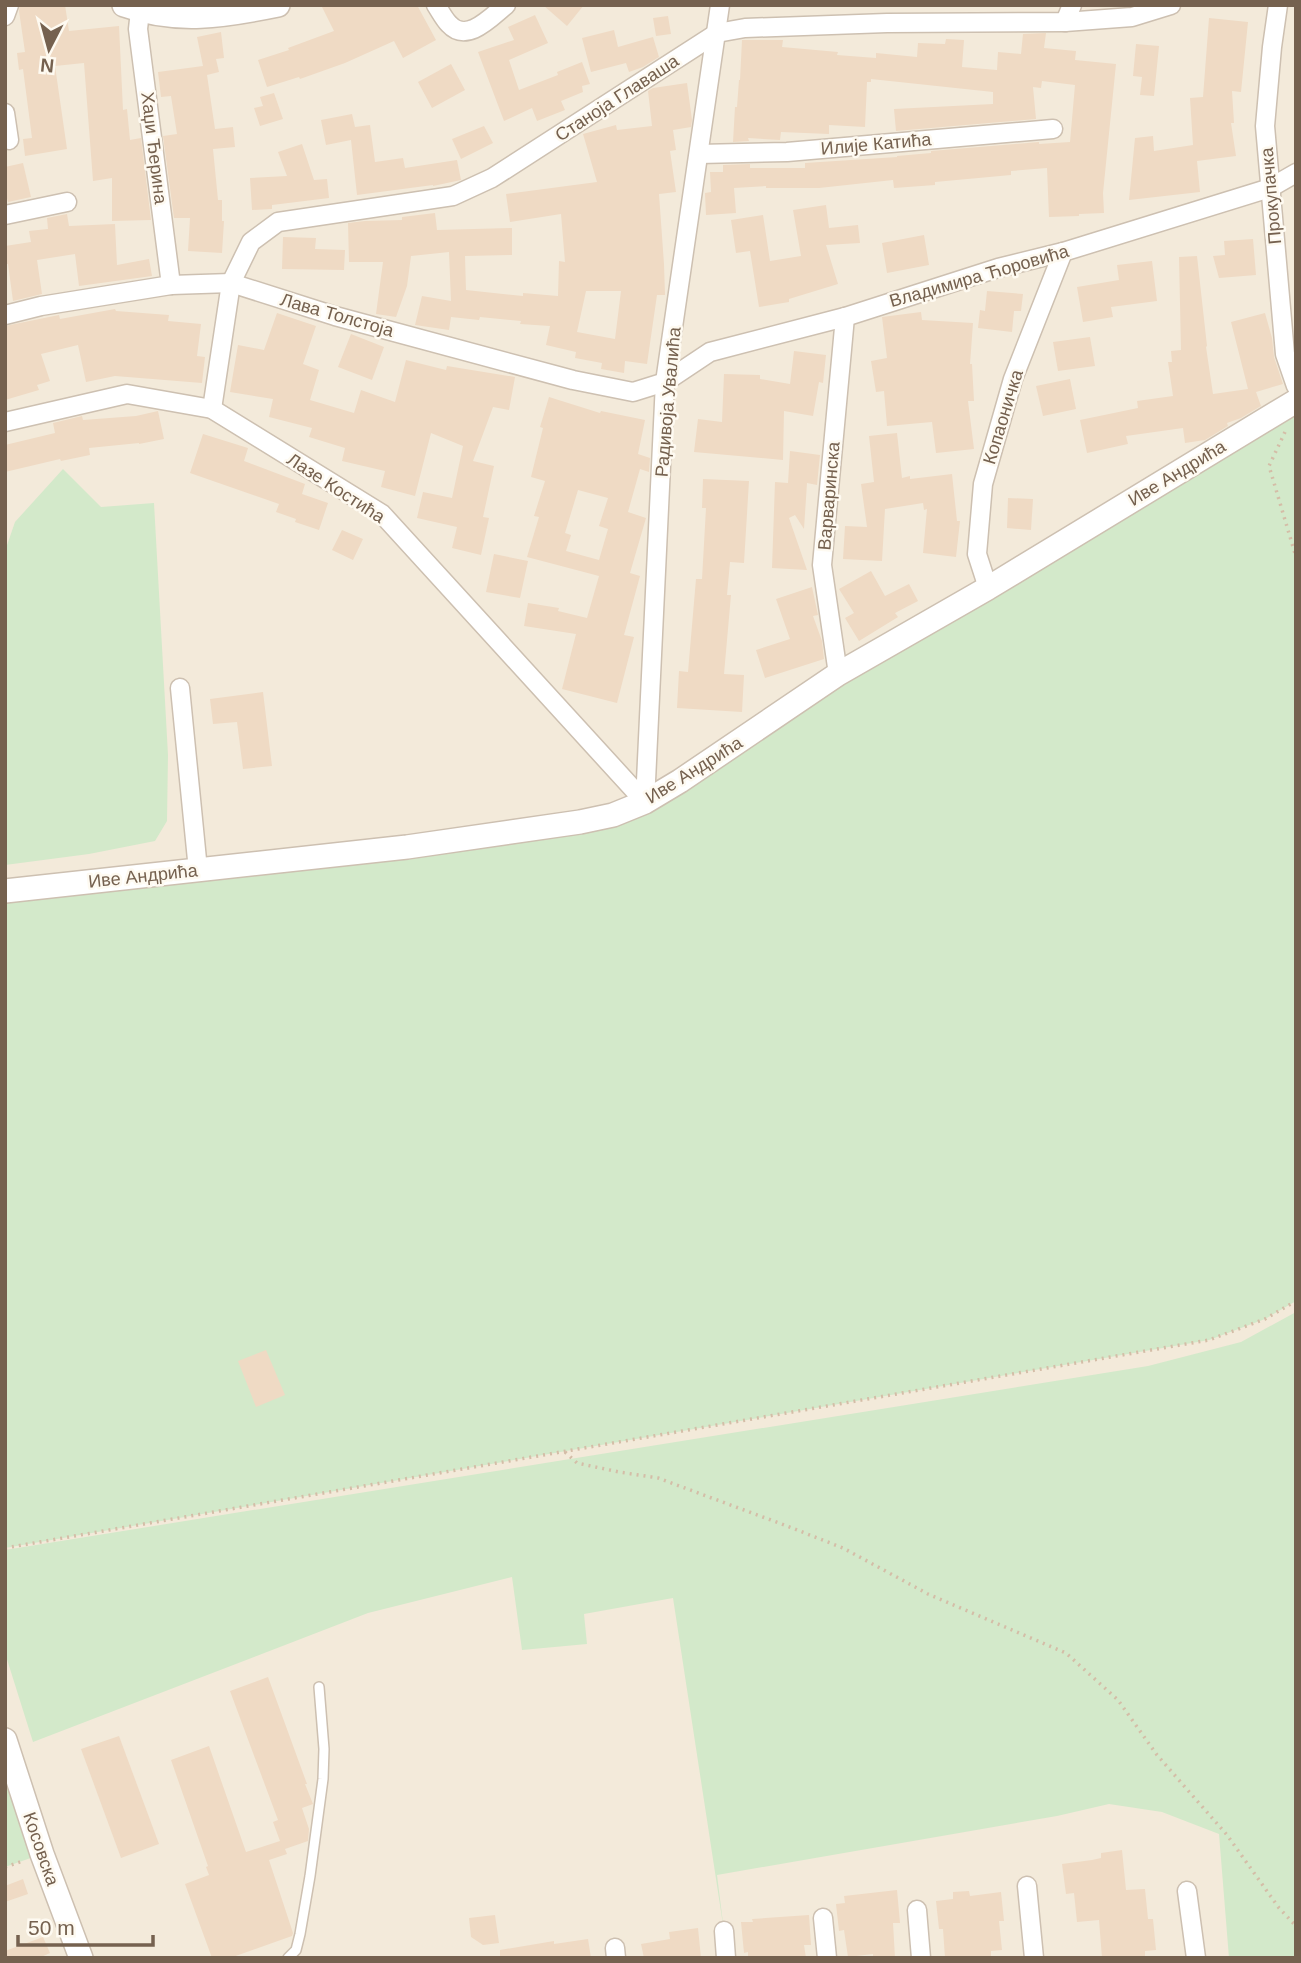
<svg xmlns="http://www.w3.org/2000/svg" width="1301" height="1963" viewBox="0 0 1301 1963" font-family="Arial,sans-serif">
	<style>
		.residential { fill: #f3eada }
		.green { fill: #d3e9ca }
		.building { fill: #efdac4; fill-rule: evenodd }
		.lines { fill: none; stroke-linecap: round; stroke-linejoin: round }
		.service-casing { stroke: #cdc0b1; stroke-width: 12 }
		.minor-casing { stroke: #cdc0b1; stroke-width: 21 }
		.tertiary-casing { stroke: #cdc0b1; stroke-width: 26 }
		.path { stroke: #d4bda7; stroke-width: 3.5; stroke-dasharray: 2 5; stroke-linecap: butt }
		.service { stroke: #fff; stroke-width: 9 }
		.minor { stroke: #fff; stroke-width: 18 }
		.tertiary { stroke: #fff; stroke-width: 23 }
		.labels { text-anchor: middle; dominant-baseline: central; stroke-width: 5; stroke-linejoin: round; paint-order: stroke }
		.street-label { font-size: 18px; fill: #75614f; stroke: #fefaf1 }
	</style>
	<rect width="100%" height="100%" fill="#fbf7eb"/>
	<rect class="residential" x="5" y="5" width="1291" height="1953"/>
	<g class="green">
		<path d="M1296,401v900l-31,18 -56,21 -1204,208v-657l608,-76z"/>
		<path d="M63,469l38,38 53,-4 14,252 -1,66 -12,20 -66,13 -84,11v-314l10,-29z"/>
		<path d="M1296,1312v646h-67l-10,-124 -57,-22 -53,-8 -52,12 -340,59 7,56 -51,-333 -89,16 3,30 -65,6 -10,-73 -144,36 -335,129 -28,-89v-103l1143,-184 93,-24z"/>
		<path d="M5,1739l37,115 -37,13z"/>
	</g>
	<g class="building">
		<path d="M20,5h45l4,26 50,-5 4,84 4,-1 3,31 11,-2 10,82 -39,1v-43l-19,3 -9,-118 -29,3 12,83 -42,7 -2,-17 9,-1 -9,-69 -4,1 -2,-17 8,-1 -6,-41z"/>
		<path d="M321,5h96l19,35 -33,18 -9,-17 -49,22 -45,16 -1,-2 -32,10 -9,-27 31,-10 -1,-2 46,-17z"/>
		<path d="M543,5h41l-17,21z"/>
		<path d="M535,15l13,28 -39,17 10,30 39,-15 -1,-3 25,-10 8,22 -8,2 1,6 -22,9 4,9 -28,11 -5,-13 -28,13 -26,-69 36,-12 -6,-13z"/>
		<path d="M668,16l3,18 -15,2 -3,-18z"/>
		<path d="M1209,18l39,4 -7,70 -9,-1 2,32h-3l5,33 -39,5 3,31 -71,8 6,-62 18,-2 1,15 39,-6 -3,-47 13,-1z"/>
		<path d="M614,30l4,17 35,-10 6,20 -16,10 -14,5 -3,-9 -35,9 -9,-34z"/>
		<path d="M221,32l3,26 -8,1 3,13 -12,3 8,54 18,-2 2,20 -22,2 5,51h4v21h2l-2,32 -34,-2 2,-33h-16l-11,-82 14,-2 -6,-38 -10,1 -3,-25 45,-6 -6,-29z"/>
		<path d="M1046,33l-2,15 32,3 -1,9 41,4 -13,129 1,20 -25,1v2l-30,1 -2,-49 -36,3v4l-76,7v3l-41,3 -1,-8 -74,8h-53v-2l-32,2 2,25 -30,2 -1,-22 6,-1 -1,-20h13v-7l27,-1v4h55v-5l92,-6v-1l34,-3v-2l108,-9v2l31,-2 5,-57 -33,-4 -1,7 -8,-1 3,32 -140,12 -2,-22 99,-5v-12l-122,-13v3h-4l-2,45 -36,-2v9l-48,-2 -1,8 -32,-2 1,3 -16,1 2,-35h2l2,-27h1l2,-40h41l-1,7 56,5 -1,3 39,3v-5l41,4 1,-14 27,1 1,-5 18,1 -2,27 35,3 1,-18 23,2 2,-20z"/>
		<path d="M1136,44l23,2 -5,50 -14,-1 2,-18 -9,-1z"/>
		<path d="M451,64l14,26 -33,18 -14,-26z"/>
		<path d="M687,83l5,37 -1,7 -18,3 3,20 -6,1 6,41 -17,2 5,70 1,31h-8l-10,69 -22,-3 -1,12 -23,-4 1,-6 -27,-5 1,-6 -30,-7 4,-19 -30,-2 1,-3 -41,-4 -1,3 -28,-3 -2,13 -34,-5 7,-29 29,5 -2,-49 -38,4 -4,30 -11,31 -20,-3 7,-52h-34l-1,-39 17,-2 37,-1v-3l33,-4 2,17 75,-2v27l-47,1 1,34 57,6v-3l35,3 1,-35 6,1 -4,-48 -51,8 -4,-28 91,-12 -14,-48 33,-9 1,5 35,-4 -4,-35 5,-3zM586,291h35l-6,48 -38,-7z"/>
		<path d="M274,93l9,26 -23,7 -6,-18 9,-2 -3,-9z"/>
		<path d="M352,114l3,13 15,-2 5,37 28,-4 2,10 52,-8 4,20 -28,6v-1l-76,10 -6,-55 -25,5 -5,-25z"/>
		<path d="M484,126l9,17 -32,16 -9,-20z"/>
		<path d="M302,144l12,36 13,-1 2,19 -57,7v4l-20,1 -2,-32 37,-2 -9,-24z"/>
		<path d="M23,163l8,34 -23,5 -3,-11v-24z"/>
		<path d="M826,205l3,23 29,-3 2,18 -34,2 12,39 -49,15v3l-30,5 -9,-56 -14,2 -5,-33 32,-5 7,46 31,-5 -8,-46z"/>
		<path d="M67,214l2,12 46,-2 2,41 32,-6 3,17 -73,10 -4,-32 -38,6 5,34 -29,7 -5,-37h-3v-18l26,-4 -2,-11 19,-2 -1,-11z"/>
		<path d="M924,235l5,30 -42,8 -5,-30z"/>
		<path d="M283,237l33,1 -1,11 30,1 -1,20 -62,-1z"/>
		<path d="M1253,239l3,36 -37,3 -6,-22 12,-1 -1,-14z"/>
		<path d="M1197,256l10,90 -1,1 7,47 35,-5 -17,-67 34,-9 7,25 2,19 9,27 -27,8 5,14 -20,12 -14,5 1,3 -23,14 -20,3 -2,-15 -57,8 2,8 -41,9 -7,-33 58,-12 -1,-7 36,-5 -5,-34h4l-1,-11 10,-1 -2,-93z"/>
		<path d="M1152,261l5,40 -46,6 2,10 -30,5 -6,-35 42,-7 -2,-15z"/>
		<path d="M987,291l36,3 -2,17h-7l-2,21 -34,-4 2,-18 5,1z"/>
		<path d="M115,309l1,2 53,4 -1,6 33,3 -4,32 8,1 -3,26 -87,-7 -29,6 -8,-37 -37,9 9,27 -13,4 2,5 -34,10v-74l54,-11 1,4z"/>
		<path d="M921,312l1,8 51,3 -3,41h2l2,37h-6l6,48 -38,4 -4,-31 -45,4 -3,-35 -8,1 -5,-31 16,-3 -5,-41z"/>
		<path d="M277,313l39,13 -13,38 16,6 -9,30 44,13 7,-23 34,12 11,-42 40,10 1,-4 68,11 -6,33 -16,-3 -20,54 21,5 -11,51 6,1 -8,37 -29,-7 5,-21 -40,-9 6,-26 29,6 11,-52 -32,-13 -16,63 -34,-9 4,-16 -43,-10 3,-13 -36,-11 3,-9 -43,-11 4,-18 -43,-7 8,-47 26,5z"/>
		<path d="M351,334l33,13 -12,33 -34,-13z"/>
		<path d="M1090,337l5,29 -37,5 -5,-29z"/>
		<path d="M794,351l32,4 -3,28 -4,-1 -6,34 -29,-5 -1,49 -89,-8 4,-33 24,3 2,-48 36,1v4l30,5z"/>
		<path d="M1070,379l6,30 -33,7 -7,-30z"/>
		<path d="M549,397l51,16 1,-2 44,9 -7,34 12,4 -1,14 -9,-3 -12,43 18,6 -16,55 10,3 -16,59 10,2 -17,66 -55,-14 14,-55 -52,-8 4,-23 31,5 -1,3 29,7 12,-42 -72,-19 12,-40 -5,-1 11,-35 -14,-4 12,-49 -3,-1zM578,490l30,8 -9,28 9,3 -9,31 -33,-9 5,-16 -6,-2z"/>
		<path d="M158,411l6,28 -25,5v-1l-50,5 1,7 -29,6 -1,-2 -55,13v-27l50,-12 -2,-10 29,-7 1,4 53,-4z"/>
		<path d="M897,433l5,45 8,-2v3l42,-5 5,47h3l-4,36 -33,-4 4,-44 -3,1 -1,-7 -38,6 -3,52 -39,-2 2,-33 22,1 -6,-43 13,-2 -5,-46z"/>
		<path d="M203,434l45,14 -4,13 61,23 -3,10 26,9 -9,27 -24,-8 1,-3 -20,-7 3,-8 -89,-31z"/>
		<path d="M790,451l30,4 -3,30 -10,-2 -3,46 -9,-14 -6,3 18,52 -35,-2 3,-86 13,1z"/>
		<path d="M703,479l46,2 -5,82 -14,-1 -3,33h4l-7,79 20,1 -2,37 -65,-4 2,-37 9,1 8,-93h6l4,-71h-4z"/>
		<path d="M1008,498l25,1 -2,31 -24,-2z"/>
		<path d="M342,530l21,9 -10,21 -21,-10z"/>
		<path d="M494,554l34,7 -8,37 -34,-6z"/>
		<path d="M871,571l14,25 24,-12 9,17 -23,12 3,4 -39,24 -14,-23 9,-5 -15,-24z"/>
		<path d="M812,587l6,28 -5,1 9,25 2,18 -59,19 -9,-28 34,-11 -14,-40z"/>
		<path d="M263,692l9,74 -29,3 -6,-47 -24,2 -3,-25z"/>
		<path d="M266,1350l19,45 -29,12 -18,-46z"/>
		<path d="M268,1677l39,107h-2l8,20 -11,4 7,21 -1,12 -23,8 2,5 -18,6 24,73 -1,3 -62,22h-18l-27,-74 24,-9 -3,-8 2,-1 -37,-106 38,-14 37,106 34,-11 -7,-19 5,-2 -48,-129z"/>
		<path d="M119,1736l40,108 -38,14 -40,-109z"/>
		<path d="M1122,1850l4,40 19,-1 3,30h5l3,31 -11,1v7h-43l-3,-38 -22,2 -3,-29 -8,1 -4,-30 30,-4 9,-2v-5z"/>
		<path d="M23,1879l5,15 -23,8v-16z"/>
		<path d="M897,1890l3,33h-7l2,35h-22v-4l-25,3 -4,-27 -5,1 -3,-27 9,-1 -1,-7z"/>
		<path d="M969,1891l1,5 31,-4 3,29h-5l3,29 -11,1v7h-46l-2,-29h-4l-3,-28 17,-2v-7z"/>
		<path d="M495,1915l4,28 -16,2 -12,-8 -2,-19z"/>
		<path d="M809,1915l2,30h-7l2,13h-58v-6l-4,1 -3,-31h12l-1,-3z"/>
		<path d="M698,1928l3,30h-57l-3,-14 29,-5 -1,-7z"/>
		<path d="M43,1937l7,16 -11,5h-34v-7z"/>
		<path d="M588,1939l3,19h-91v-8l54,-9v3z"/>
	</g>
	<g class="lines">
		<defs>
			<path id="service" d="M288,1958l8,-8 4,-16 10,-58 13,-97 1,-30 -5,-62"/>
			<g id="minor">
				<path d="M436,5c4,6 8,14 13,19 18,20 42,-7 57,-19"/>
				<path d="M1278,5l-6,42 -7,79 20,228 11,32"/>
				<path d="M140,11l-2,18 33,256"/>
				<path d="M5,16l4,-11"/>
				<path d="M1065,22l7,-17"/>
				<path d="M5,113l4,27"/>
				<path d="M699,154l88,-2 266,-23"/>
				<path d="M5,215l62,-13"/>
				<path d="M5,315l36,-9 130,-21 60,-2 104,33 238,64 60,12 32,-10 45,-30 135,-35 153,-49 65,-16 207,-64 26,-15"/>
				<path d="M212,409l19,-126 20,-41 27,-20 175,-26 39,-18 225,-145 28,-5 142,-5 178,-1 67,-5 39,-12"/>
				<path d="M5,422l122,-28 85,15 170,105 263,288"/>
				<path d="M988,588l-11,-34 6,-70 30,-105 50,-127"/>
				<path d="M838,674l-16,-109 23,-248"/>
				<path d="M180,688l18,182"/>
				<path d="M645,802l20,-420 55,-377"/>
				<path d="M1027,1886l7,72"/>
				<path d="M1187,1891l9,67"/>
				<path d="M917,1910l4,48"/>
				<path d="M823,1918l4,40"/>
				<path d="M724,1931l2,27"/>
				<path d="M615,1948l1,10"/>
			</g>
			<g id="tertiary">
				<path d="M124,5c53,19 100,11 154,0"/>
				<path d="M5,891l402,-44 173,-25 33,-7 32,-13 35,-21 158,-107 150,-86 308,-187"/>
				<path d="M5,1740l37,114 39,104"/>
			</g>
		</defs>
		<use href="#service" class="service-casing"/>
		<use href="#minor" class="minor-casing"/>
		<use href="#tertiary" class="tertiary-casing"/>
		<g class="path">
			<path d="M1285,432l-16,34 27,91"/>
			<path d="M565,1452l12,11 42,9 39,6 129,48 56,22 85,46 138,59 52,47 39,55 70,80 52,73 17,18"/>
			<path d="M5,1548l1204,-208 56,-21 31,-18"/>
			<path d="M5,1867l18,-6"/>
		</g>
		<use href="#service" class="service"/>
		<use href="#minor" class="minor"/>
		<use href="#tertiary" class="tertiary"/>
	</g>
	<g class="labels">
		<g class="street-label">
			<text transform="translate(617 98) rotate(-33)">Станоја Главаша</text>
			<text transform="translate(876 144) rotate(-5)">Илије Катића</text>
			<text transform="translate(154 148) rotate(83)">Хаџи Ђерина</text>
			<text transform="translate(1271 196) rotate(-95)">Прокупачка</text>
			<text transform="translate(979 276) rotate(-16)">Владимира Ћоровића</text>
			<text transform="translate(337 315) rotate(16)">Лава Толстоја</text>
			<text transform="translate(668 402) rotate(-85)">Радивоја Увалића</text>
			<text transform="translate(1003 417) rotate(-73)">Копаоничка</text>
			<text transform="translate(1177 473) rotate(-31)">Иве Андрића</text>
			<text transform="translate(336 488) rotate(33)">Лазе Костића</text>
			<text transform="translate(829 496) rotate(-85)">Варваринска</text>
			<text transform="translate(694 770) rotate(-32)">Иве Андрића</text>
			<text transform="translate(143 876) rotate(-6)">Иве Андрића</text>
			<text transform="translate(41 1849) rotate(71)">Косовска</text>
		</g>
	</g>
	<rect width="1301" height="1963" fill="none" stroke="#75614f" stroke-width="14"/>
	<g transform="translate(49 49) rotate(186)" stroke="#fefaf1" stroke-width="5" paint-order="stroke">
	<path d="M0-5L12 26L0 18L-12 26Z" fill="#75614f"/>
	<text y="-10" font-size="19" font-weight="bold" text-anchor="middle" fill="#75614f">N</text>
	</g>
	<path d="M18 1935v10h135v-10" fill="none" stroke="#75614f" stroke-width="3.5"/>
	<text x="28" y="1935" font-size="21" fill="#75614f" stroke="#fefaf1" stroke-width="5" paint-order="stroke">50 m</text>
</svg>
